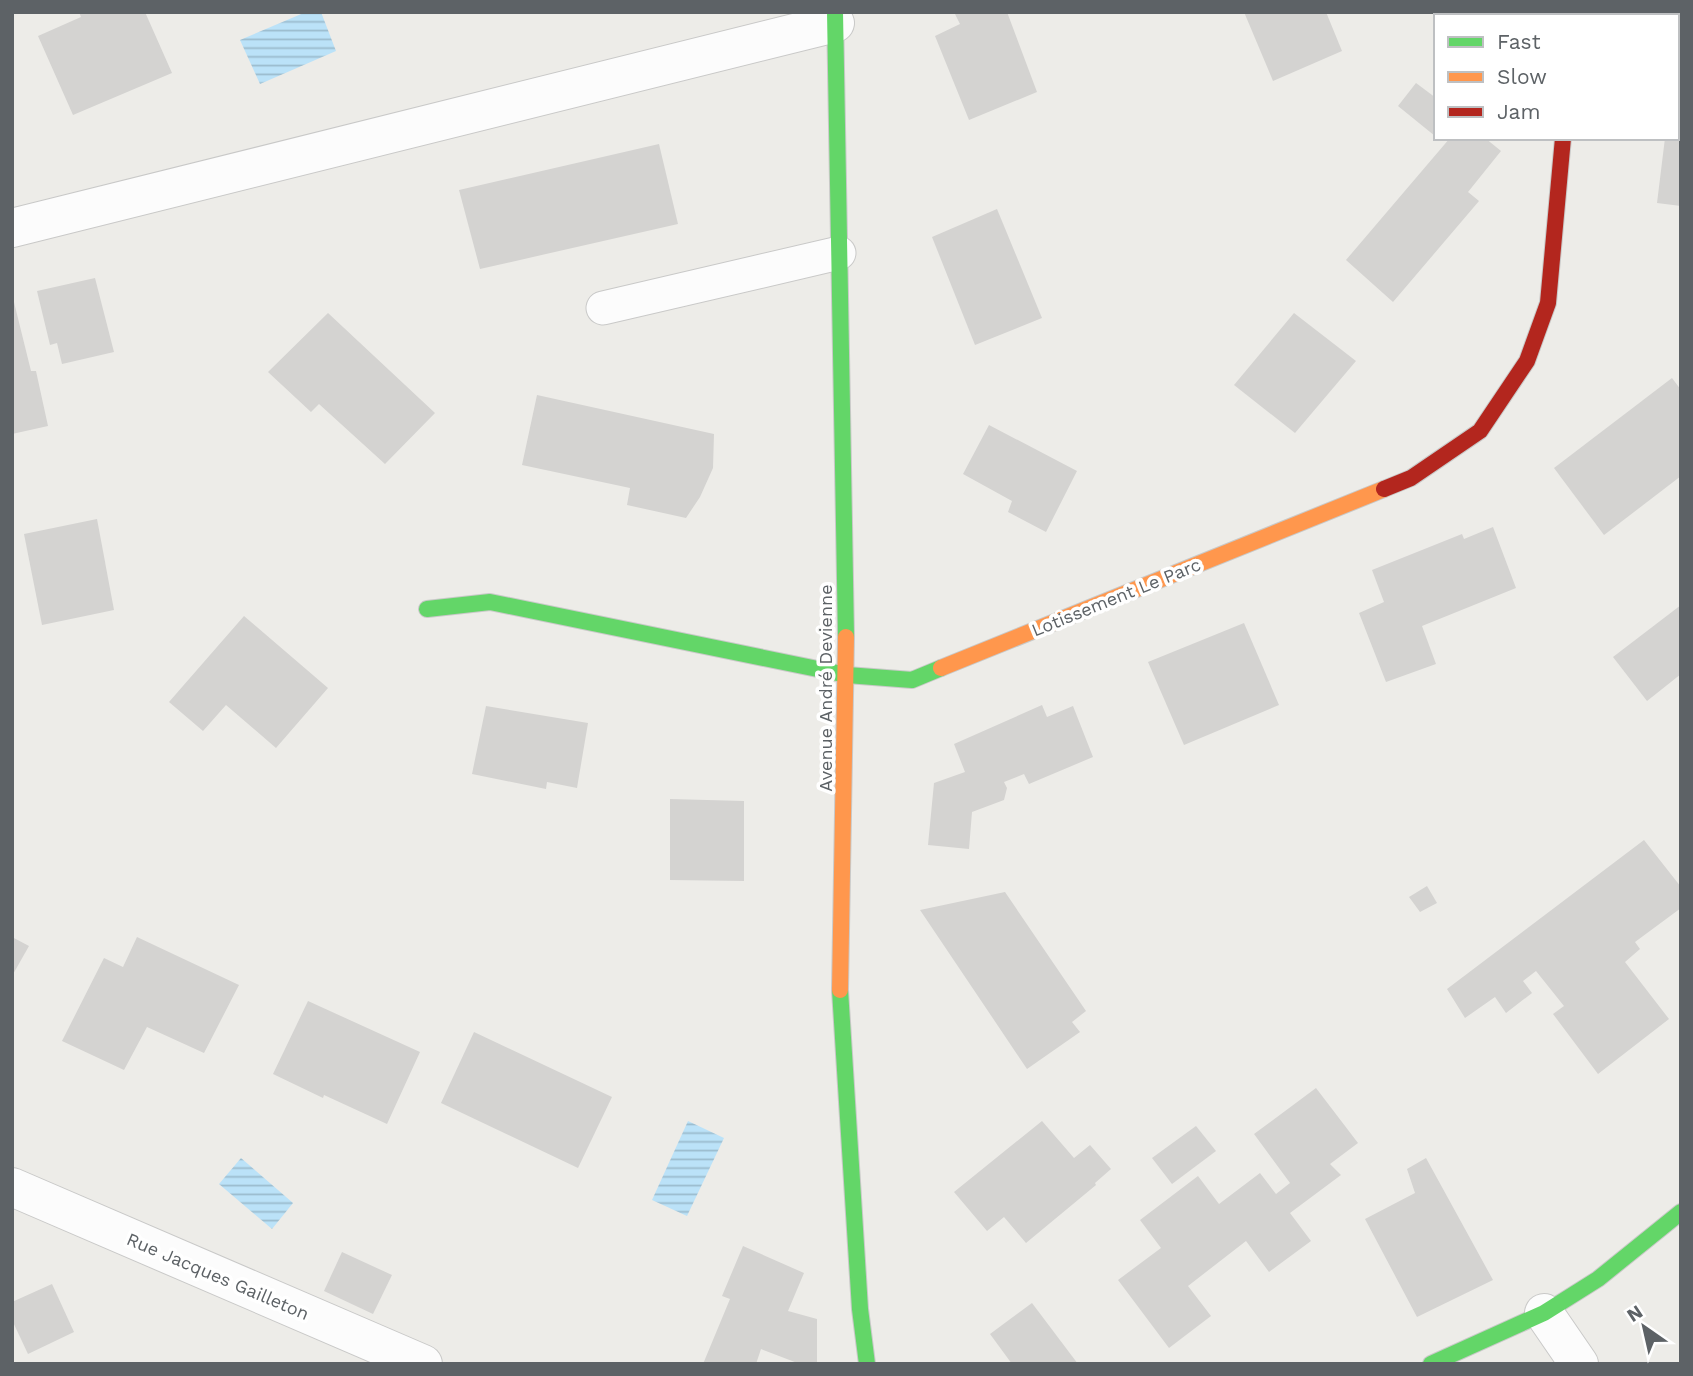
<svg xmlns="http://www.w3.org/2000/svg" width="1693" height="1376" viewBox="0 0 1693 1376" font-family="'Work Sans',sans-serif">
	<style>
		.water { fill: url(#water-rules) }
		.building { fill: #d4d3d1 }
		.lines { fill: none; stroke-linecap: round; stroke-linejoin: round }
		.lane-casing { stroke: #c9c9c8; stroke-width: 35 }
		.street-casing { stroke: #c9c9c8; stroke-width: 40 }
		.fast-casing { stroke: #c9c9c8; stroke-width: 18 }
		.slow-casing { stroke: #c9c9c8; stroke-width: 18 }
		.jam-casing { stroke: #c9c9c8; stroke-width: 18 }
		.lane { stroke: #fcfcfc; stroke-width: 33 }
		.street { stroke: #fcfcfc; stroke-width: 38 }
		.fast { stroke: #63d668; stroke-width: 16 }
		.slow { stroke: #ff974d; stroke-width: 16 }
		.jam { stroke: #b3261e; stroke-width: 16 }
		.labels { text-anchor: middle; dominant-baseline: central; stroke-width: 7; stroke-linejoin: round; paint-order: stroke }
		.street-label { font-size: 18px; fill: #5d6266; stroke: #fff }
	</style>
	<defs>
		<pattern id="water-rules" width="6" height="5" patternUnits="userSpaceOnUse" patternTransform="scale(1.75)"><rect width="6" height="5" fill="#bbe2f8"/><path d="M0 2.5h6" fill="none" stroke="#9bbbcd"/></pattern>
	</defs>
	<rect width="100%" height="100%" fill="#edece8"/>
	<g class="water">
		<path d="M306,12h15l15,39 -76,33 -20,-44z"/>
		<path d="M688,1121l36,17 -37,78 -35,-16z"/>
		<path d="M241,1158l52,45 -21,26 -53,-45z"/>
	</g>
	<g class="building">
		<path d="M79,12h66l27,61 -99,42 -35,-79 43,-19z"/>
		<path d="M959,12h48l30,80 -68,28 -34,-84 25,-12 -5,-10z"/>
		<path d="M1244,12h82l16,39 -69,30z"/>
		<path d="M1416,83l20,15 -1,38 -37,-30z"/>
		<path d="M1677,90h4v116l-24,-3 8,-65h12z"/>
		<path d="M1450,138h35l16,13 -33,41 11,9 -86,101 -47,-42z"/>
		<path d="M659,144l19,80 -198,45 -21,-79z"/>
		<path d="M997,209l45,109 -67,27 -43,-108z"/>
		<path d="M95,278l19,74 -52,12 -5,-21 -7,2 -13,-54z"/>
		<path d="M12,294l19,77h5l12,55 -36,8z"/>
		<path d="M328,313l107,100 -50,51 -66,-60 -8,8 -43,-40z"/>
		<path d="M1294,313l62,48 -61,72 -61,-48z"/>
		<path d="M1672,378l9,12v86l-77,59 -50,-67z"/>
		<path d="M537,395l177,39 -1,34 -13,29 -14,21 -59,-13 3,-17 -108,-23z"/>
		<path d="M989,425l88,46 -31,61 -38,-20 4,-11 -49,-27z"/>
		<path d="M97,519l17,91 -72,15 -18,-91z"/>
		<path d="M1493,527l23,61 -94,38 14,38 -50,18 -27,-69 25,-11 -12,-32 90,-36 2,5z"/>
		<path d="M1681,605v69l-34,27 -34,-44z"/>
		<path d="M244,616l84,72 -52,60 -50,-43 -23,26 -34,-29z"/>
		<path d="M1244,623l35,82 -95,40 -36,-83z"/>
		<path d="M1042,705l5,12 26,-11 20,51 -64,27 -5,-10 -20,8 3,6 -3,12 -32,12 -3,37 -41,-4 6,-62 31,-11 -11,-28z"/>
		<path d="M486,706l102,17 -11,65 -30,-6 -1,7 -74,-15z"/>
		<path d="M670,799l74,2v80l-74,-1z"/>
		<path d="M1644,840l37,47v21l-46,34 5,7 -15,13 44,57 -71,55 -45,-60 11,-8 -28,-35 -13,10 9,12 -26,20 -11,-16 -30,21 -18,-29z"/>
		<path d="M1427,886l10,17 -17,9 -11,-15z"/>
		<path d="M1005,892l81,119 -14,11 8,10 -53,37 -107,-159z"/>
		<path d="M12,937l17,9 -17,30z"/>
		<path d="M137,937l102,48 -35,68 -57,-26 -23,43 -62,-29 42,-83 19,9z"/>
		<path d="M308,1001l112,51 -33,72 -63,-29 -1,3 -50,-24z"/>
		<path d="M474,1032l138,65 -34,71 -137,-65z"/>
		<path d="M1316,1088l42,55 -28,21 11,11 -51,38 21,28 -42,31 -23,-31 -58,45 23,30 -42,32 -51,-68 43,-32 -21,-28 58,-44 21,28 41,-31 16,21 14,-11 -36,-49z"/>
		<path d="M1042,1121l32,37 16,-13 21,24 -16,14 1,2 -70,58 -22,-26 -17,14 -33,-39z"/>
		<path d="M1196,1126l20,25 -44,33 -20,-26z"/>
		<path d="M1426,1158l67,122 -76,37 -52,-98 50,-26 -8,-24z"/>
		<path d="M743,1246l61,27 -16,38 29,8v45h-17l-39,-15 -5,15h-53l27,-65 -8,-3z"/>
		<path d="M342,1252l50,23 -19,39 -49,-23z"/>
		<path d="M52,1284l22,48 -46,22 -16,-34v-18z"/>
		<path d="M1032,1303l46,61h-66l-22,-30z"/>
	</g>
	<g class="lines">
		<defs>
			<path id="lane" d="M603,308l236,-55"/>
			<g id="street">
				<path d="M1595,16l3,-4"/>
				<path d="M12,228l823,-205"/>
				<path d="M12,1187l411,177"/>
				<path d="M1544,1313l35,51"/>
			</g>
			<g id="fast">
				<path d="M835,12l11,625"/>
				<path d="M427,609l63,-7 357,73 65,5 29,-12"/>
				<path d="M840,990l20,319 7,55"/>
				<path d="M1431,1364l113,-51 54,-34 83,-67"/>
			</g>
			<g id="slow">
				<path d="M941,668l443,-179"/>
				<path d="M840,990l6,-353"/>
			</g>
			<path id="jam" d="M1384,489l27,-11 69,-47 47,-70 21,-58 15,-165"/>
		</defs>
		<use href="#lane" class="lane-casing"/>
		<use href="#street" class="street-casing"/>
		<use href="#fast" class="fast-casing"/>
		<use href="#slow" class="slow-casing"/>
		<use href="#jam" class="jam-casing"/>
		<use href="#lane" class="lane"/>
		<use href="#street" class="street"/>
		<use href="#fast" class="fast"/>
		<use href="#slow" class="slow"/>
		<use href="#jam" class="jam"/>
	</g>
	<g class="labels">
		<g class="street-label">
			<text transform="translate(1116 597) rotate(-22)">Lotissement Le Parc</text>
			<text transform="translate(825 688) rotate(-90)">Avenue André Devienne</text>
			<text transform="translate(218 1276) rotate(23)">Rue Jacques Gailleton</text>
		</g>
	</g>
	<rect width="1693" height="1376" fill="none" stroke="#5d6266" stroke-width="28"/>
	<rect x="1434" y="14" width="245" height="126" fill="#ffffff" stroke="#bec0c2" stroke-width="2"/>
	<rect x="1448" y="37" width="35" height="10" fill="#63d668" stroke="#bec0c2" stroke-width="2"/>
	<text x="1497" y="49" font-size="21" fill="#5d6266">Fast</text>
	<rect x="1448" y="72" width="35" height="10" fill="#ff974d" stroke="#bec0c2" stroke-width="2"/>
	<text x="1497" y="84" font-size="21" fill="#5d6266">Slow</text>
	<rect x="1448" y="107" width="35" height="10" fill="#b3261e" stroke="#bec0c2" stroke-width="2"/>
	<text x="1497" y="119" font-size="21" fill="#5d6266">Jam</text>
	<g transform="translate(1644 1327) rotate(326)" stroke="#ffffff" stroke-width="5" paint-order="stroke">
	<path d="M0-5L12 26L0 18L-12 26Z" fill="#5d6266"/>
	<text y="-10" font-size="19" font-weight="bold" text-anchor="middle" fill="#5d6266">N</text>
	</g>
</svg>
